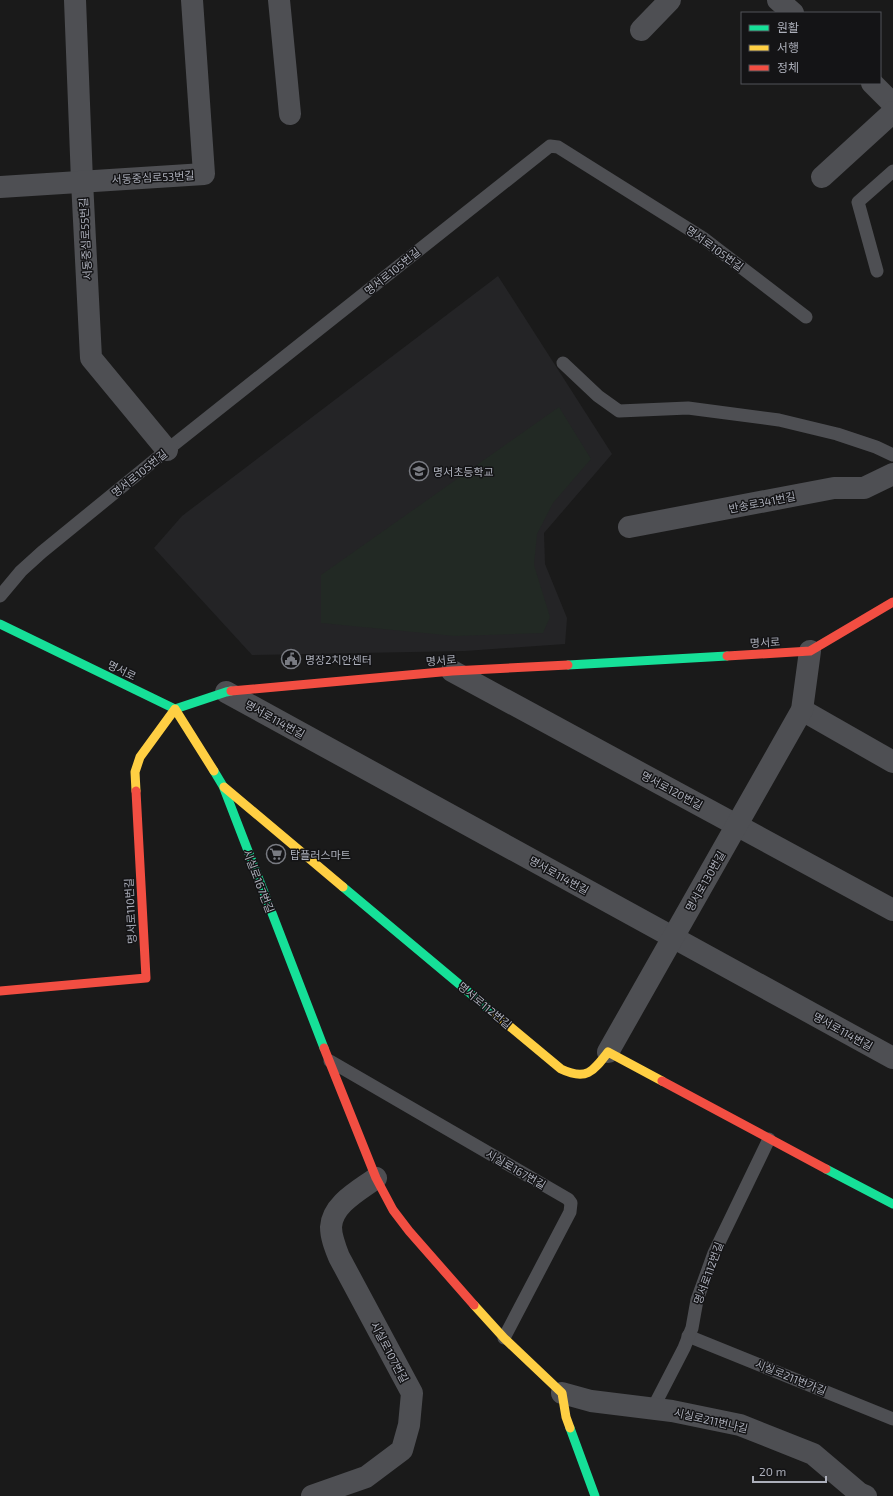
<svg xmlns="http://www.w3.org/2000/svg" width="893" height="1496" viewBox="0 0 893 1496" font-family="'Exo 2','Noto Sans KR',sans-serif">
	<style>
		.built { fill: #242426 }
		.green { fill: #222924 }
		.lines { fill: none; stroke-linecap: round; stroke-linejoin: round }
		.lane { stroke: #4e4f53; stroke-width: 13 }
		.street { stroke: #4e4f53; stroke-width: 22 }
		.fast { stroke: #16e098; stroke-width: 9 }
		.slow { stroke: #ffcf43; stroke-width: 9 }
		.jam { stroke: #f24e42; stroke-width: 9 }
		.labels { text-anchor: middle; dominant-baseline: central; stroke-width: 3; stroke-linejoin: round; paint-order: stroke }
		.street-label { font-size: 11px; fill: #acafba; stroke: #141416 }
		.poi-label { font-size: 11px; fill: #acafba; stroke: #141416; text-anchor: start }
	</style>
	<rect width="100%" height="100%" fill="#1a1a1a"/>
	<path class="built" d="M498,276l114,178 -68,79 1,31 22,54 -2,26 -100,7 -213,4 -98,-107 28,-32z"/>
	<path class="green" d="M559,407l32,52 -38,44 -16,31 -3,31 16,52 -7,16 -88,3 -134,-13v-48z"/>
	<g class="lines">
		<g class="lane">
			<path d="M877,271l-19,-69 35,-31"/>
			<path d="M563,363l35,33 21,15 69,-3 91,12 58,14 39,13 17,8"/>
			<path d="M0,596l21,-25 21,-19 125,-102 383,-304 8,1 145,91 103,79"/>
			<path d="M330,1061l238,138 3,4 -1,9 -66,126"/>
			<path d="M688,1336l205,83"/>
			<path d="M653,1408l31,-60 8,-20 5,-28 17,-47 55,-114"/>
		</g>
		<g class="street">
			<path d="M75,0l7,181 9,177 76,92"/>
			<path d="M279,0l11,114"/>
			<path d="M778,0l15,13"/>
			<path d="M641,30l29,-30"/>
			<path d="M872,83l21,21"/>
			<path d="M822,177l71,-65"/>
			<path d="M0,187l204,-13 -12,-174"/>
			<path d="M629,527l205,-39h30l29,-14"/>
			<path d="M452,671l441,239"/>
			<path d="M226,692l667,366"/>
			<path d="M802,710l91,52"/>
			<path d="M608,1052l194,-342 8,-59"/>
			<path d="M562,1393l29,8 81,10 68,14 73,29 46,39 7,3"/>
			<path d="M312,1496l54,-19 36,-27 7,-25 3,-32 -73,-136c-4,-10 -8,-20 -8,-30 1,-23 29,-37 45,-49"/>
		</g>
		<g class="fast">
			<path d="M0,624l175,85 51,-17 5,-1"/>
			<path d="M568,665l159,-9"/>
			<path d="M214,771l9,15 101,262"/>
			<path d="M343,887l153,128"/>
			<path d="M826,1169l67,35"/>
			<path d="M570,1428l25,68"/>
		</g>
		<g class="slow">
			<path d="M224,787l119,100"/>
			<path d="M136,791l-1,-19 5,-15 35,-48 39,62"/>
			<path d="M496,1015l65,54c25,12 32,3 47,-17l54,29"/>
			<path d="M474,1305l30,33 58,55 4,24 4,11"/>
		</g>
		<g class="jam">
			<path d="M727,656l83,-5 83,-49"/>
			<path d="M231,691l221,-20 116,-6"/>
			<path d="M0,991l146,-13 -10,-187"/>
			<path d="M324,1048l52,130 17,32 16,21 65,74"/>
			<path d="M662,1081l164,88"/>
		</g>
	</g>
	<defs>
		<symbol id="school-ring" viewBox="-11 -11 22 22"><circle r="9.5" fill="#141416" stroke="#797b82" stroke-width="1.5"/><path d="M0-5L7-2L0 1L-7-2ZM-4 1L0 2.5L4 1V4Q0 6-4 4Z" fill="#797b82"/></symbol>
		<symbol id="civic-ring" viewBox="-11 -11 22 22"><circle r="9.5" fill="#141416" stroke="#797b82" stroke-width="1.5"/><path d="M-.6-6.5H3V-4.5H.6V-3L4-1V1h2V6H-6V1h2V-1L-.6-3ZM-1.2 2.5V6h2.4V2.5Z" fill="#797b82"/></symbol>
		<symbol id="supermarket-ring" viewBox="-11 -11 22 22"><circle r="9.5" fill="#141416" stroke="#797b82" stroke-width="1.5"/><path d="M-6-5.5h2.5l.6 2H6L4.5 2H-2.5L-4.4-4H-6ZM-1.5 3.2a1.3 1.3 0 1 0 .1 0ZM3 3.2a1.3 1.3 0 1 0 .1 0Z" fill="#797b82"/></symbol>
	</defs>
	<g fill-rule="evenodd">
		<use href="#school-ring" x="408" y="460" width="22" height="22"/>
		<use href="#civic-ring" x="280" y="648" width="22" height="22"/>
		<use href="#supermarket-ring" x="265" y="843" width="22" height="22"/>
	</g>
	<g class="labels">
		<g class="street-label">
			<text transform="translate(153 177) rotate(-3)">서동중심로53번길</text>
			<text transform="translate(85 239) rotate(-93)">서동중심로55번길</text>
			<text transform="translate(715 248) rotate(36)">명서로105번길</text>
			<text transform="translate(392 271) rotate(-39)">명서로105번길</text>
			<text transform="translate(139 473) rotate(-39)">명서로105번길</text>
			<text transform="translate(762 502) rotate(-11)">반송로341번길</text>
			<text transform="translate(765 642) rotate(-3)">명서로</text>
			<text transform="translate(441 660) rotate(-5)">명서로</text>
			<text transform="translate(122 670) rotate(26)">명서로</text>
			<text transform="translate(275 719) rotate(29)">명서로114번길</text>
			<text transform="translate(672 790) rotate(28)">명서로120번길</text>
			<text transform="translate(559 875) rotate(29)">명서로114번길</text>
			<text transform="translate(259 881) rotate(69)">시실로167번길</text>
			<text transform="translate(705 881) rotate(-60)">명서로130번길</text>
			<text transform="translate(130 911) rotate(-93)">명서로110번길</text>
			<text transform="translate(485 1005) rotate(40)">명서로112번길</text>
			<text transform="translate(843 1031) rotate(29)">명서로114번길</text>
			<text transform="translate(516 1169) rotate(30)">시실로167번길</text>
			<text transform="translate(708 1273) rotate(-70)">명서로112번길</text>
			<text transform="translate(390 1352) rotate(62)">시실로107번길</text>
			<text transform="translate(791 1377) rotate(22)">시실로211번가길</text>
			<text transform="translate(711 1420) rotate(13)">시실로211번나길</text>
		</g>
		<g class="poi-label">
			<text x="433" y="471">명서초등학교</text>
			<text x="305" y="659">명장2치안센터</text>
			<text x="290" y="854">탑플러스마트</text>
		</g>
	</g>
	<rect x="741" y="12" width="140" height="72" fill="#141416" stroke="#515258"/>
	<rect x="749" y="25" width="20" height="6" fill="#16e098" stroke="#515258"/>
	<text x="777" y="32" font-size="12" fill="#acafba">원활</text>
	<rect x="749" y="45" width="20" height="6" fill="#ffcf43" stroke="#515258"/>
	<text x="777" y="52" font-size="12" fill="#acafba">서행</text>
	<rect x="749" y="65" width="20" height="6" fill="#f24e42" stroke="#515258"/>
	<text x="777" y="72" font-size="12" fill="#acafba">정체</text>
	<path d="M753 1476v6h73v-6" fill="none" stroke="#acafba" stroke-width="2"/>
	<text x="759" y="1476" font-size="12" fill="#acafba" stroke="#141416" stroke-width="3" paint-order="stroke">20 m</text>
</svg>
